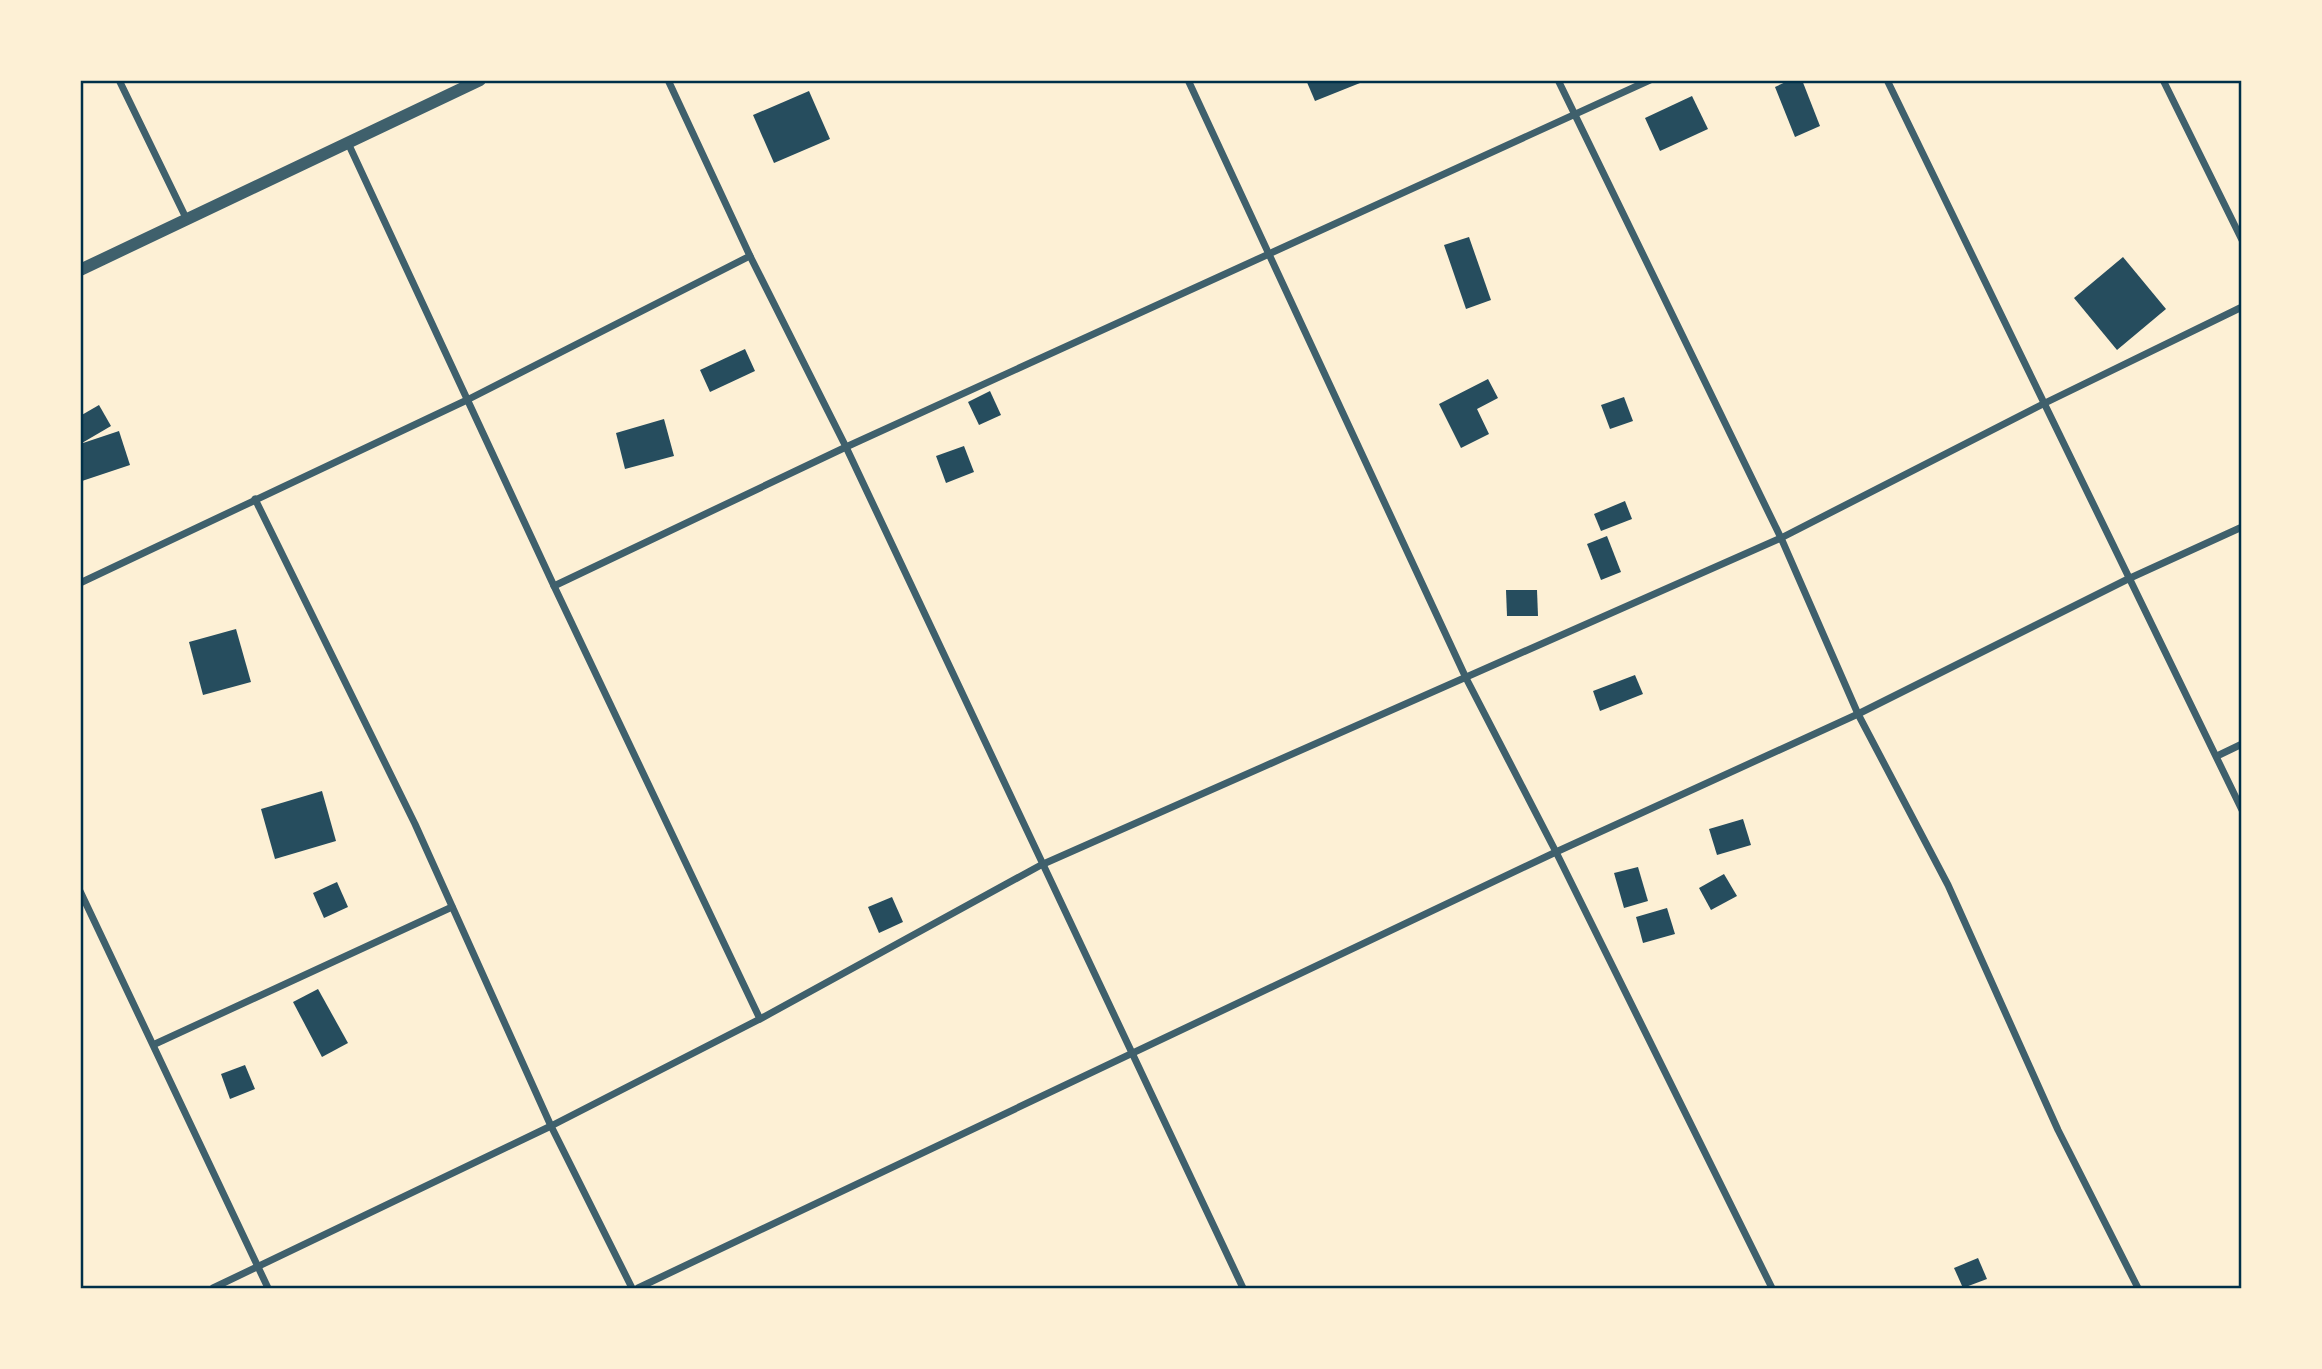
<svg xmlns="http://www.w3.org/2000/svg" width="2322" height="1369" viewBox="0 0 2322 1369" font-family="'Space Grotesk',sans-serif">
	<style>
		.building { fill: #264d5e }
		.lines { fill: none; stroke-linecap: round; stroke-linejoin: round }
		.minor { stroke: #3f606c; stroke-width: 7 }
		.tertiary { stroke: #3f606c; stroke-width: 12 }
		.neatline { fill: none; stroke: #003049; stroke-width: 2.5 }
	</style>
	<rect width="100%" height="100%" fill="#fdf0d5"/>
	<g class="building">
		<path d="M1306,80h59v1l-50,20z"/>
		<path d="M1790,80h12l18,46 -25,11 -20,-50z"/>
		<path d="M809,91l21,48 -56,24 -21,-48z"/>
		<path d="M1692,96l16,33 -48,22 -15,-33z"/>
		<path d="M1469,237l22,63 -25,9 -22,-64z"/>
		<path d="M2123,257l43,52 -49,41 -43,-52z"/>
		<path d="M745,349l10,22 -45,21 -10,-22z"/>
		<path d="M1488,379l10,19 -21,11 12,25 -28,14 -22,-44z"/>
		<path d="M990,391l11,24 -22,10 -11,-23z"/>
		<path d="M1624,397l9,24 -23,8 -9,-24z"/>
		<path d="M99,405l12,21 -29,17 -2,-27z"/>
		<path d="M664,419l10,37 -49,13 -9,-36z"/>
		<path d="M119,431l11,34 -48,16 -2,-37z"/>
		<path d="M964,446l10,26 -28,11 -10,-27z"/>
		<path d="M1625,501l7,18 -31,12 -7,-17z"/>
		<path d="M1607,536l14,36 -20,8 -14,-36z"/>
		<path d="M1506,590h31l1,26h-31z"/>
		<path d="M236,629l15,53 -48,13 -14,-53z"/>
		<path d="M1635,675l8,19 -43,17 -7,-20z"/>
		<path d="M322,791l14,50 -61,18 -14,-50z"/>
		<path d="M1743,819l8,26 -34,10 -8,-26z"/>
		<path d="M1638,867l10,34 -24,7 -10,-35z"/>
		<path d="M1724,874l13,22 -26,14 -12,-22z"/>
		<path d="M337,882l11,25 -24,11 -11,-25z"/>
		<path d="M892,897l11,25 -24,11 -11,-26z"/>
		<path d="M1667,908l8,26 -32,9 -7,-26z"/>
		<path d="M318,989l30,54 -26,14 -29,-55z"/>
		<path d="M245,1065l10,24 -25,10 -9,-25z"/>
		<path d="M1978,1258l9,21 -24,9 -9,-20z"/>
	</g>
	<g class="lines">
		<g class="minor">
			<path d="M119,80l68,140"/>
			<path d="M668,80l82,176 96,191 397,841"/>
			<path d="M1188,80l278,598 90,174 216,436"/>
			<path d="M1558,80l223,458 77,176 90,171 110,245 80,158"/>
			<path d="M1887,80l355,730"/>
			<path d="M2163,80l79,160"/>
			<path d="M348,143l206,443 206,433"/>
			<path d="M255,499l160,325 136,302 81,162"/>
			<path d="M80,583l387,-183 283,-144"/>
			<path d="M554,586l292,-139 804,-367"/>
			<path d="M2217,756l25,-12"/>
			<path d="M80,891l188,397"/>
			<path d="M155,1044l297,-137"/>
			<path d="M213,1288l338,-162 209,-107 281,-154 740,-327 264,-135 197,-96"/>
			<path d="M638,1288l918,-436 302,-138 270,-135 114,-52"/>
		</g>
		<path class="tertiary" d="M80,270l400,-190"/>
	</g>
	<rect width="2322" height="1369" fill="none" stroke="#fdf0d5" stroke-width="164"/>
	<rect x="82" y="82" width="2158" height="1205" class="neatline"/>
</svg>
